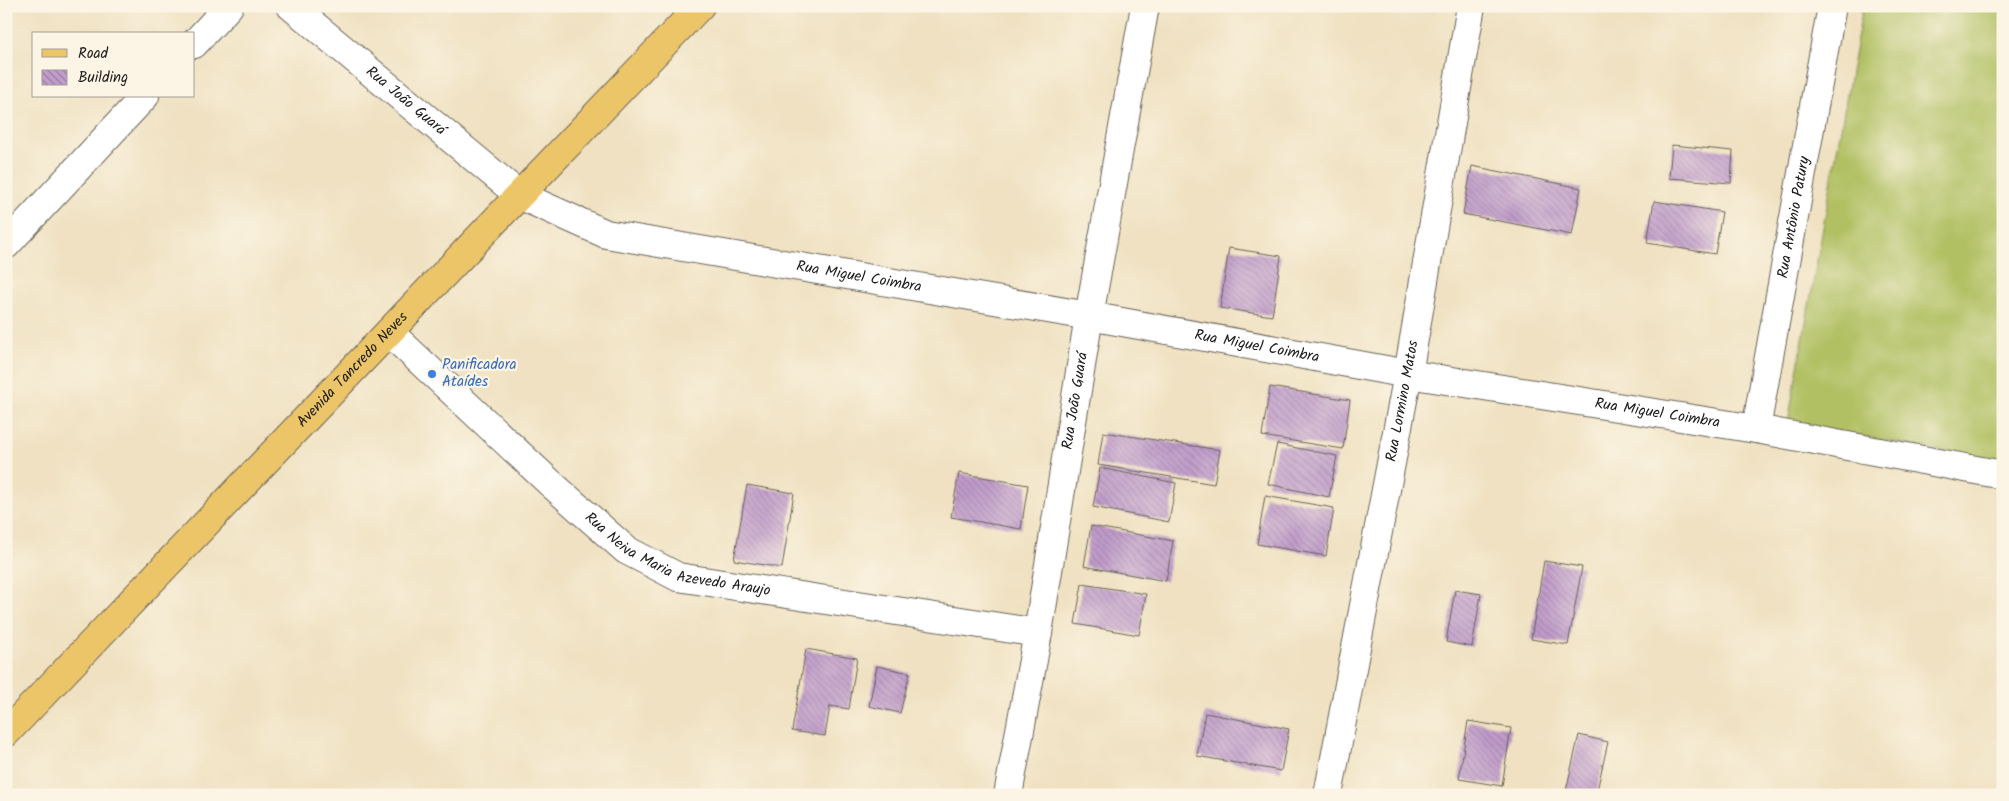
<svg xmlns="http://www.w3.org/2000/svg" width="2009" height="801" viewBox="0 0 2009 801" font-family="Kalam,sans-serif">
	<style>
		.pitch { fill: #b0c062; stroke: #666e3f }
		.building { fill: url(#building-back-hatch) }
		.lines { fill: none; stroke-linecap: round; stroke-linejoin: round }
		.minor-casing { stroke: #666156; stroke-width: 30 }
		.primary-casing { stroke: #666156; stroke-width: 30 }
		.minor { stroke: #fff; stroke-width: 28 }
		.primary { stroke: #edc569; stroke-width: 28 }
		.shop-dot { fill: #3f7fe0; stroke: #fcf5e5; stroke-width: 2 }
		.labels { text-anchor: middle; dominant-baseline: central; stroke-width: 4.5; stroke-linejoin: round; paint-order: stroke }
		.street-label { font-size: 15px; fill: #1c1c1c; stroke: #fcf5e5 }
		.shop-label { font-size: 15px; fill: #366cbe; stroke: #fcf5e5; text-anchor: start }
	</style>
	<defs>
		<pattern id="building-back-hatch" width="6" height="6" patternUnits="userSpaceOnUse" patternTransform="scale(1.25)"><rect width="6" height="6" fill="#c09bcb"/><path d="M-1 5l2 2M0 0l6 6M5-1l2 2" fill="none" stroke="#9b7ea4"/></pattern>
	</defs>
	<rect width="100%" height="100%" fill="#fcf5e5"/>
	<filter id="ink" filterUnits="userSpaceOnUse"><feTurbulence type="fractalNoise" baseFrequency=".02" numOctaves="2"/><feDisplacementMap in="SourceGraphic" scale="10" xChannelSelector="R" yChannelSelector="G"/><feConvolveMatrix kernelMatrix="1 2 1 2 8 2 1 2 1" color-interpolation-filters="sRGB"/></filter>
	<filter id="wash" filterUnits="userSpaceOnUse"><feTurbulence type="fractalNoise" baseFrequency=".0096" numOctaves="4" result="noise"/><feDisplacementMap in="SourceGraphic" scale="20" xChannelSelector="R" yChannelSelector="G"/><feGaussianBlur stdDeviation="1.12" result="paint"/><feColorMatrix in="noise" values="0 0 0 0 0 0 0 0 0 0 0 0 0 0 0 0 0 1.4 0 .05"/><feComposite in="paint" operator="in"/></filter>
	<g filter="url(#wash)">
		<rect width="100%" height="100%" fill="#efe1c1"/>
		<path class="pitch" d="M1863,6h140v457l-215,-41z"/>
		<g id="blocks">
			<g class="building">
				<path d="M1672,145l61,6 -2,32 -62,-5z"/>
				<path d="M1472,166l109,22 -9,47 -109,-21z"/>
				<path d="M1654,201l68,11 -7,42 -68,-11z"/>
				<path d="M1229,248l52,8 -9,60 -52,-8z"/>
				<path d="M1270,387l80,13 -7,49 -81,-13z"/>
				<path d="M1103,432l117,18 -6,34 -116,-19z"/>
				<path d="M1277,444l60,12 -8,41 -61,-13z"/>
				<path d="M1100,468l76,15 -7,39 -76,-15z"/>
				<path d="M959,473l69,12 -7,44 -70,-12z"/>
				<path d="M747,485l47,8 -12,75 -48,-8z"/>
				<path d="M1265,496l69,12 -8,48 -69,-12z"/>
				<path d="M1091,526l82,15 -7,40 -82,-15z"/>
				<path d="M1544,561l38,6 -14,78 -37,-6z"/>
				<path d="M1082,584l64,10 -7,41 -64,-11z"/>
				<path d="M1455,590l26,4 -9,53 -26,-5z"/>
				<path d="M806,649l51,9 -8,51 -19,-3 -5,30 -33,-5z"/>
				<path d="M877,666l33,7 -10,40 -31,-7z"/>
				<path d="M1205,713l84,16 -8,42 -84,-15z"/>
				<path d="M1468,721l43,7 -9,58 -43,-7z"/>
				<path d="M1579,735l29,7 -12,53h-31z"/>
				<path d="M1834,790l16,4v1h-17z"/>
			</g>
		</g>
	</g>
	<g filter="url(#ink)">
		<use href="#blocks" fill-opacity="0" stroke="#666156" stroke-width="1"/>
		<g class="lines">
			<defs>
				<g id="minor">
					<path id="s1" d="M291,6l228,189 87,39 483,82 319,58 348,55 247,46"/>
					<path d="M194,44l35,-38"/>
					<path d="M6,245l139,-149"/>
					<path id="s2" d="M389,332l159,149 78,69 52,27 360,56"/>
					<path id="s3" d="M1756,429l76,-423"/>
					<path id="s4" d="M1008,795l30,-162 51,-317 56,-310"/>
					<path id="s5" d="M1328,795l80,-421 63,-368"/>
				</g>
				<g id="primary">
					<path id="s6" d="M6,733l694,-727"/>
				</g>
			</defs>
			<use href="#minor" class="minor-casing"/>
			<use href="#primary" class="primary-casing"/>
			<use href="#minor" class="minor"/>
			<use href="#primary" class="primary"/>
		</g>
	</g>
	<circle class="shop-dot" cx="432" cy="374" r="5"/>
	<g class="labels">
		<g class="street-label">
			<text stroke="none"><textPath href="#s1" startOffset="149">Rua João Guará</textPath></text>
			<text stroke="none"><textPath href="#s3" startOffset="215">Rua Antônio Patury</textPath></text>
			<text stroke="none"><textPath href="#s1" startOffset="648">Rua Miguel Coimbra</textPath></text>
			<text stroke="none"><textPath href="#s1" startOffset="1052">Rua Miguel Coimbra</textPath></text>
			<text stroke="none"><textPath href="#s6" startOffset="502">Avenida Tancredo Neves</textPath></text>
			<text stroke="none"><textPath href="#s4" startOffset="400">Rua João Guará</textPath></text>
			<text stroke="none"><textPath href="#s5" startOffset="401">Rua Lormino Matos</textPath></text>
			<text stroke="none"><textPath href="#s1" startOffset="1458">Rua Miguel Coimbra</textPath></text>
			<text stroke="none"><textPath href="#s2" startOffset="372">Rua Neiva Maria Azevedo Araujo</textPath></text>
		</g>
		<g class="shop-label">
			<text x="442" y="365">Panificadora<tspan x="442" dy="17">Ataídes</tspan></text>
		</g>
	</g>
	<rect width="2009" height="801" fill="none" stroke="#fcf5e5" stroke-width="25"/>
	<rect x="32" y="32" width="162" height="65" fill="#fcf5e5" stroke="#a29e95"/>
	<rect x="42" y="49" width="25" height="8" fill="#edc569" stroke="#a29e95"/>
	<text x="78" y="58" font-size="15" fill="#1c1c1c">Road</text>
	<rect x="42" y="70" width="25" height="15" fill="url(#building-back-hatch)" stroke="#a29e95"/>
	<text x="78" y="82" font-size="15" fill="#1c1c1c">Building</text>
</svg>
